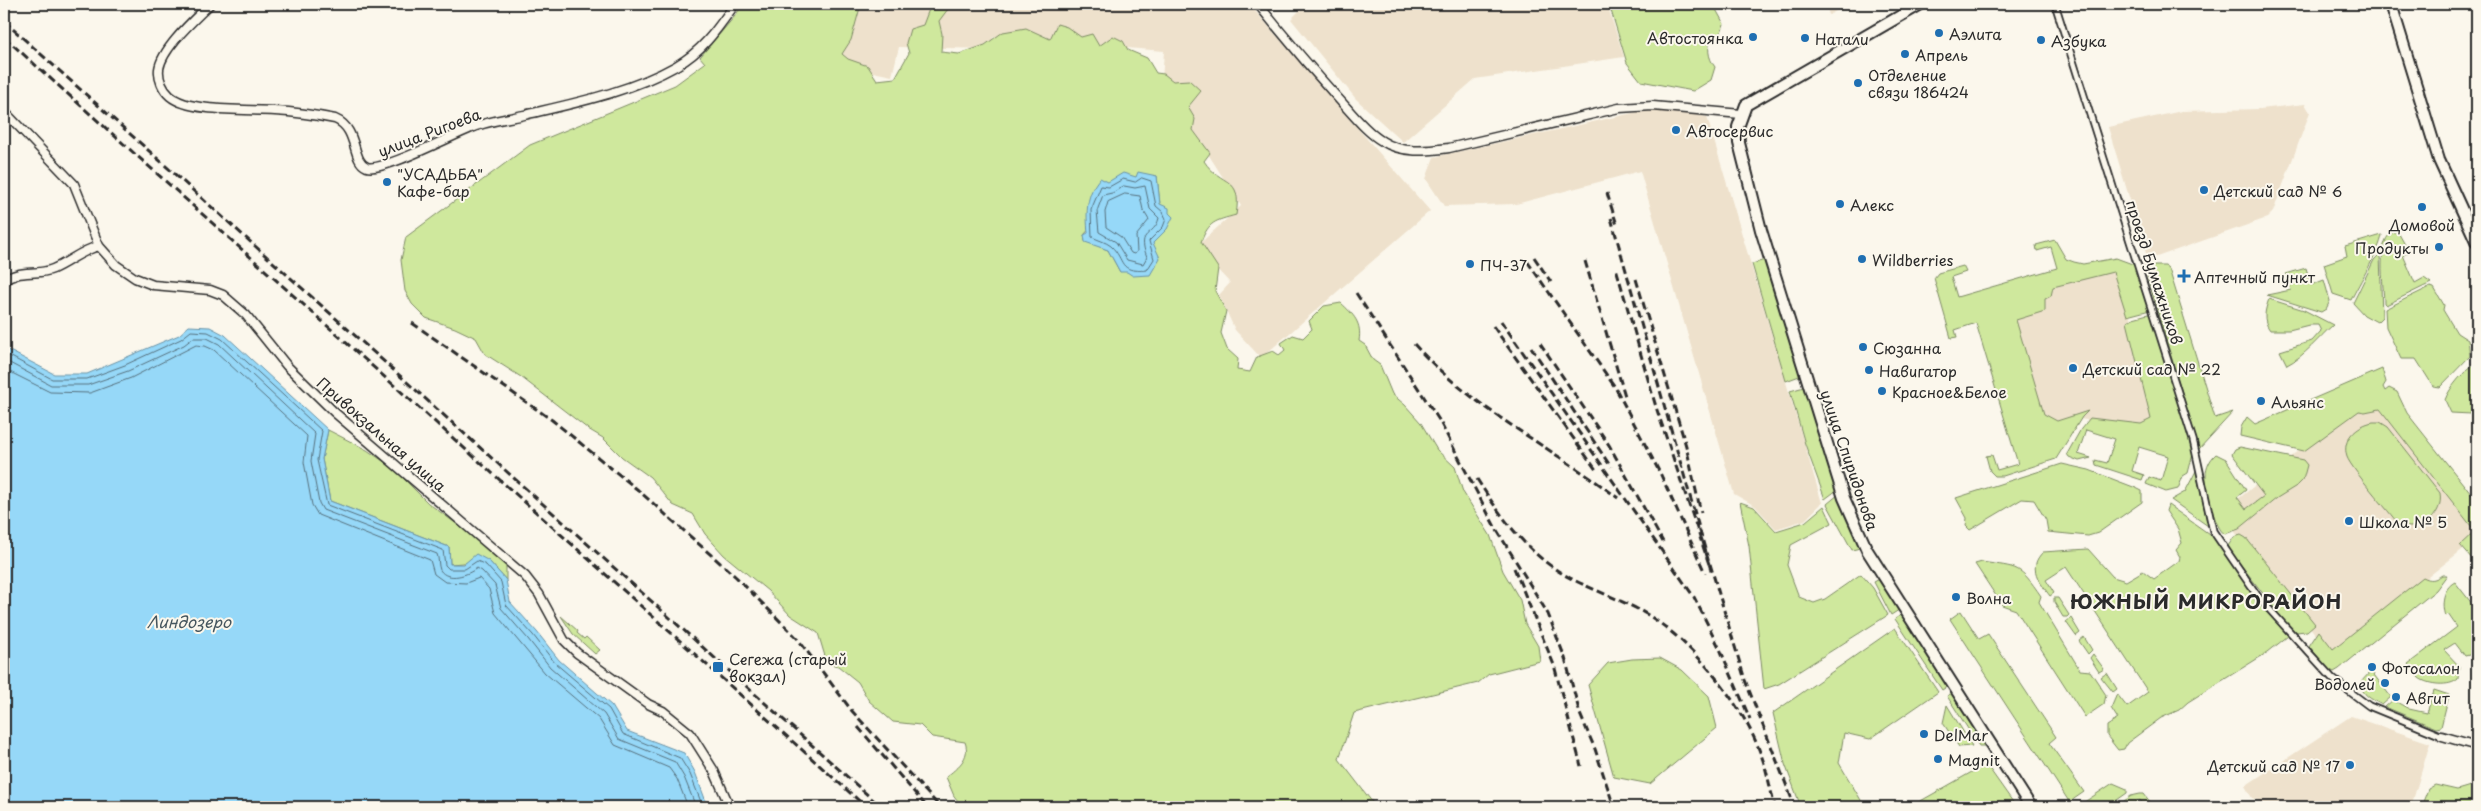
<svg xmlns="http://www.w3.org/2000/svg" width="2481" height="811" viewBox="0 0 2481 811" font-family="'Playpen Sans',sans-serif">
	<style>
		.built { fill: #eee1cc }
		.green { fill: #cfe89d; stroke: #7d8a64; fill-rule: evenodd }
		.water { fill: #96d8f8; stroke: #6b93a6 }
		.lines { fill: none; stroke-linecap: round; stroke-linejoin: round }
		.shore { stroke: #56707d; stroke-width: 1 }
		.pedestrian-casing { stroke: #2b2b2b; stroke-width: 9 }
		.minor-casing { stroke: #2b2b2b; stroke-width: 11 }
		.tertiary-casing { stroke: #2b2b2b; stroke-width: 14 }
		.pedestrian { stroke: #fbf7ec; stroke-width: 5.5 }
		.minor { stroke: #fbf7ec; stroke-width: 8 }
		.tertiary { stroke: #fbf7ec; stroke-width: 10 }
		.rail { stroke: #2b2b2b; stroke-width: 3; stroke-dasharray: 8 4; stroke-linecap: butt }
		.poi-dot { fill: #1f6fb2; stroke: #fbf7ec; stroke-width: 2 }
		.labels { text-anchor: middle; dominant-baseline: central; stroke-width: 4; stroke-linejoin: round; paint-order: stroke }
		.poi-label { font-size: 15px; fill: #2b2b2b; stroke: #fbf7ec; text-anchor: start }
		.street-label { font-size: 15px; fill: #2b2b2b; stroke: #fbf7ec }
		.water-label { font-size: 16px; font-style: italic; fill: #46565e; stroke: #fbf7ec }
		.district-label { font-size: 20px; font-weight: bold; letter-spacing: 1px; fill: #2b2b2b; stroke: #fbf7ec }
	</style>
	<rect width="100%" height="100%" fill="#fbf7ec"/>
	<filter id="ink" filterUnits="userSpaceOnUse"><feTurbulence type="fractalNoise" baseFrequency=".02" numOctaves="2"/><feDisplacementMap in="SourceGraphic" scale="10" xChannelSelector="R" yChannelSelector="G"/><feConvolveMatrix kernelMatrix="1 2 1 2 8 2 1 2 1" color-interpolation-filters="sRGB"/></filter>
	<g filter="url(#ink)">
		<g class="built">
			<path d="M851,4h398l181,207 -169,147 -26,-28 -16,-35 11,-12 -34,-36 45,-41 -79,-125 2,-30 -171,-14 -1,12 -93,-2 -7,29 -53,-11z"/>
			<path d="M1306,4h110l6,5 7,-5h178l17,53 -149,22 -72,63 -47,-43 -65,-80z"/>
			<path d="M1826,4h22l-19,11z"/>
			<path d="M2305,104l5,8 -37,100 -6,6 -119,42 -40,-133 74,-16 78,-2z"/>
			<path d="M1642,111h33l32,6 115,386 -17,17 -29,9 -21,-23 -21,-12 -94,-323 -124,33 -72,2 -18,-27 8,-22z"/>
			<path d="M2116,261l40,160 -15,8 -61,-10 -21,31 -74,-145z"/>
			<path d="M2371,394l106,134v10l-146,116 -111,-141z"/>
			<path d="M2351,716l79,27 -19,64h-147l-3,-5 -9,-4 -7,-12z"/>
		</g>
		<g class="green">
			<path d="M743,4h118l-10,36 -9,14 6,5 20,7 9,14 18,-2 14,-25 -3,-10 4,-14 13,-4 8,-21 20,1 -12,16 3,13 -1,18 18,2 26,-9 18,-13 23,-4 24,11 7,-15 10,3 14,10 11,-3 7,12 14,-10 10,5 5,9 19,8 9,15 8,1 9,7 16,-1 12,11 -13,16 7,12 -2,11 17,23 -6,8c17,26 39,14 32,54 -21,6 -27,6 -35,27l17,26 -3,23 11,20 -5,22 6,16 11,10 -1,11 13,2 7,-15 16,-6 6,4 6,-5 -4,-7 12,-8 10,3 9,-9 -3,-8 15,-15 17,-3c13,12 21,20 18,38l6,4 8,15 7,5 12,29 13,11 16,18 16,27 18,17 8,25 27,43 13,36 17,29 5,24 13,22 2,15 -51,13 -11,9 -124,30 -15,46 37,48h-413l-9,-11 -8,-19c11,-9 25,-19 19,-35l-33,-5 -12,-12 -27,-3 -24,-21 -11,-19 -20,-16 -11,-3 -9,-30 -28,-18 -22,-24 -44,-36 -19,-21 -12,-20 -20,-9 -23,-28 -28,-20 -19,-19 -15,-9 -67,-52 -36,-23 -9,-16 -21,-10 -29,-10 -14,-14 -7,-13 -4,-31 5,-23 124,-92 145,-60 30,-22 -5,-6 35,-41zM1157,176l3,29 9,8 -2,16 -47,43 -12,-22 -23,-9 -1,-6 52,-58z"/>
			<path d="M1609,4h104l11,20 -4,11 -7,1c-7,10 -5,22 2,31l-4,13 -18,11 -52,-10 -14,-18z"/>
			<path d="M2395,232l4,2 10,18 -6,3 12,28 9,-5 7,5 -45,22 -2,-2c0,-15 -9,-68 11,-71z"/>
			<path d="M2382,235c-2,15 -23,48 -31,65l-18,-6 -9,-30 23,-8 -2,-10z"/>
			<path d="M2055,240l11,19 8,3 9,2 33,-6 19,7 15,45 -23,6 -14,-44 -60,15 -2,9 -6,3v12l-29,9 28,94 13,7 31,-10 -6,6 -26,42 -53,17h-8l-5,-5 -4,-15 6,-1 5,15 21,-6 -42,-141 -21,7 2,7 -6,1 -17,-60 4,-5 25,-7 3,6 -15,5 6,20 100,-29 -6,-21 -14,4 -1,-6z"/>
			<path d="M2380,254l2,63 -5,5 -13,-7 -11,-12 21,-43z"/>
			<path d="M1768,259l34,116 -16,6 -34,-117z"/>
			<path d="M2144,266h21l4,3 46,149 18,-6 -34,37z"/>
			<path d="M2306,268l5,17 13,-5 6,21 -4,8 -5,3 -54,-17 24,-5 -5,-16z"/>
			<path d="M2430,287l4,1 10,17 -1,5 14,23 11,7 2,16 -30,31 -7,-1 -17,-27h-15l-15,-32 -1,-18z"/>
			<path d="M2269,299l35,11 29,15c-15,13 -28,31 -46,40l-7,-14 32,-10 9,-10 -3,-6h-9l-20,5h-19c-8,-10 -5,-20 -1,-31z"/>
			<path d="M2148,314l3,1 16,47 26,92 -5,19 -5,3 -5,13 -12,3 -20,-8 3,-7 12,4 7,-25 -29,-9 -7,24 12,4 -2,5 -46,-15 -1,-5 12,3 8,-24 -29,-9 -8,24 13,4 -12,3 -10,-4 -2,-3 14,-25 9,-11 51,6 10,-5 -24,-97 6,-4z"/>
			<path d="M2477,363v59l-6,-8 -20,-1 -6,-13c4,-12 21,-32 32,-37z"/>
			<path d="M2382,369l4,13 -3,5 2,4 4,-3 8,4 10,21 68,86 2,-1v62h-4l-13,-15 15,-14 -95,-122 -15,3 -6,-1 -55,40 -64,-15 1,-9 6,-10 8,7z"/>
			<path d="M1804,387l33,103 -12,9 -20,-55 -15,-53z"/>
			<path d="M2373,422h7l8,5 52,66c4,23 -20,40 -41,32 -10,-14 -47,-55 -52,-68 -6,-18 10,-32 26,-35z"/>
			<path d="M328,430l39,20 25,17 36,36 78,57v20l-17,-19 -39,3 -1,-17 -119,-46 -8,-42z"/>
			<path d="M2240,447l63,13 4,5 -4,15 -5,5 -21,13 -38,31 -14,5c-10,-4 -20,-47 -19,-59 0,-7 4,-16 10,-21l10,5 20,31 -9,7 9,12 18,-13 -32,-42 3,-5z"/>
			<path d="M2062,464l27,6 47,18 6,3v11l-44,31 -10,3 -40,-4 -2,-12 -12,-20 -12,-1 -52,31 -4,-4 1,-8 -11,-20z"/>
			<path d="M2196,471l12,55 -37,-26 14,-8z"/>
			<path d="M1839,494l24,50 -3,4 -8,2 -25,-46z"/>
			<path d="M1740,502l14,5 22,24 29,-9 19,-16 8,17 -41,22 -4,20 12,32 15,6 11,-4 36,-25 12,14 15,27 -109,69 -15,5 -15,-143z"/>
			<path d="M2168,505l44,31 44,64 32,36 -20,16 -80,50 -9,8 -18,8 -34,25 -3,6 -6,1 -11,-14v-10l11,-7 -7,-11 6,-14 10,13 21,-15 -82,-125 -20,13 8,13 -4,3c-11,-15 -23,-28 -7,-44l45,-3 25,28 13,4 17,-10 11,8 25,-18 1,-4 -4,-7 6,-7 -4,-14 -12,-18z"/>
			<path d="M2241,535l5,3 69,86 -8,7 -12,1 -7,-6 -57,-74 -3,-6 6,-9z"/>
			<path d="M1982,562c37,6 37,2 59,34l-2,6 41,68 10,1 16,24 -2,9 -19,13 -69,-107 -14,-5 -27,-41z"/>
			<path d="M2442,575h5l-11,15 -97,79 -5,3 -6,-3 -19,-23 10,-15 14,18 90,-72c8,4 12,3 19,-2z"/>
			<path d="M1885,576l20,30 -14,9 -17,-33z"/>
			<path d="M2455,582l22,28v43l-12,3 -10,-13 -11,7 15,16 -1,13c-8,8 -30,6 -39,-1 -4,-4 -8,-10 -11,-14l49,-37 -9,-13 -3,2c-4,-12 -2,-28 10,-34z"/>
			<path d="M2054,598h4l11,17 -2,2h-4l-9,-15z"/>
			<path d="M1907,611l47,71 -12,8 -47,-71z"/>
			<path d="M1961,611l18,28 9,-5 68,103 -7,6 35,49 -13,9 -3,-1 -118,-181z"/>
			<path d="M561,616l17,15 -1,2 7,6 2,-2 14,13 -5,4 -22,-20z"/>
			<path d="M2071,618l9,15 -4,3 -10,-14z"/>
			<path d="M1895,628l43,64 -68,47 -26,-6 -5,30 26,44h-64l-16,-43 -12,-51z"/>
			<path d="M2084,637l8,13 -4,4 -9,-13z"/>
			<path d="M2093,654l11,15 -5,3 -9,-14z"/>
			<path d="M1660,658l22,12 27,26 8,32 -67,56 -36,-7 -26,-92 20,-22 24,-4z"/>
			<path d="M2371,671l20,26 -9,8c-11,-6 -20,-10 -22,-22z"/>
			<path d="M2107,673l10,16 -4,3 -12,-15z"/>
			<path d="M1961,687l35,54 -7,5h-10l-32,-50z"/>
			<path d="M2434,690l15,5 -8,32 -5,1 -51,-21 8,-7 16,9 18,4z"/>
			<path d="M1947,705l25,41 -13,1 -16,-24z"/>
			<path d="M1986,764l29,41 -3,2h-102z"/>
			<path d="M2113,783l14,6v4l-20,14h-30z"/>
			<path d="M2477,784v23h-36l-9,-3 -2,3h-9l7,-18 7,-4 22,5z"/>
			<path d="M2140,794h4l10,13h-9l-5,-7 -10,7h-14l15,-11z"/>
		</g>
		<g class="water">
			<path d="M1138,172l19,4 3,28 9,4v5l4,4 -6,12 -14,14 7,15 -10,17 -17,1 -6,-4h-7l-12,-22 -23,-8 -1,-7 4,-2c-2,-21 -2,-39 12,-55l8,4 15,-9 13,4z"/>
			<path d="M189,326l21,1 15,8 103,95 -6,29 8,42 119,46 1,17h14l12,-10 13,7 17,19 4,22 27,30 22,28 53,46 15,25 57,22 11,19 13,35h-704v-459l50,26h33l92,-39z"/>
		</g>
		<g class="lines">
			<g class="shore">
				<path d="M1142,178l9,3 5,25 7,6 3,7 -3,8 -14,14 5,18 -7,11c-30,3 -21,-10 -36,-24 -5,-4 -13,-6 -19,-9l-1,-27 10,-24 8,1 14,-8 12,3z"/>
				<path d="M1124,186l11,2 10,-2 5,23 9,9c-5,20 -23,11 -12,39l-4,7 -16,-4 -11,-18 -17,-10 -2,-21 6,-16 9,-2z"/>
				<path d="M1125,194l15,2 3,14 6,10 -13,16 1,16 -3,2 -3,-1 -10,-16 -15,-10 -1,-15 3,-10z"/>
				<path d="M4,353l48,26h35l38,-14 56,-26 10,-8 17,1 14,7 100,92 -5,29 10,45 116,45 2,15 4,4h16l12,-8 9,4 15,17 5,23 27,30 22,28 54,46 14,25 57,24 10,16 13,33"/>
				<path d="M4,360l47,25h37l40,-14 56,-26 9,-7h14l12,6 96,90 -4,27 8,42 4,7 114,44c2,5 1,11 3,16 8,12 28,5 37,-2l5,3 13,14 6,23 27,31 22,28 54,47 15,25 56,23 9,15 12,30"/>
				<path d="M4,369l46,23 40,1 41,-15 65,-33 9,1 9,4 93,86 -3,26 8,43 6,10 112,45 4,14 11,8 21,1 13,-5 10,11 6,24 50,60 54,46 16,26 54,23 8,11 11,28"/>
			</g>
			<defs>
				<path id="pedestrian" d="M2055,4l138,436 20,91 46,67 74,81 36,27 73,30"/>
				<g id="minor">
					<path d="M210,4c-15,15 -48,44 -51,65 -1,10 4,21 11,27 20,17 79,13 105,15 20,1 40,4 60,8 24,10 16,42 32,48 15,5 84,-31 102,-38 17,-8 38,-10 55,-14 51,-12 106,-23 152,-49 27,-15 42,-38 59,-62"/>
					<path d="M1258,4c28,35 57,69 87,102 11,12 23,27 37,35 20,13 45,10 67,7l170,-40 34,-2 88,8"/>
					<path d="M4,111l70,73 25,62 17,19 19,13 18,7 57,5 13,5 23,20 41,51 47,46 191,164 14,18 25,46 13,13 71,51 15,7 27,22 24,38 16,36"/>
					<path d="M4,281c14,-12 32,-5 49,-12 16,-7 29,-19 46,-23"/>
					<path d="M2442,736l35,10"/>
				</g>
				<g id="tertiary">
					<path d="M1921,4l-175,101 -8,22 1,16 22,87 83,268 23,52 164,257"/>
					<path d="M2391,4l48,156 38,83"/>
				</g>
			</defs>
			<use href="#pedestrian" class="pedestrian-casing"/>
			<use href="#minor" class="minor-casing"/>
			<use href="#tertiary" class="tertiary-casing"/>
			<use href="#pedestrian" class="pedestrian"/>
			<use href="#minor" class="minor"/>
			<use href="#tertiary" class="tertiary"/>
			<g class="rail">
				<path d="M4,21l877,786"/>
				<path d="M4,37l862,770"/>
				<path d="M1607,193l10,32"/>
				<path d="M1611,218l100,352 -55,-163 -40,-139"/>
				<path d="M1534,257l17,25"/>
				<path d="M1527,261l88,126 46,88 44,98"/>
				<path d="M1585,261l40,135"/>
				<path d="M1636,279l50,167 15,67"/>
				<path d="M1356,293l83,127 56,107 53,87 17,44 15,56 15,35 19,58"/>
				<path d="M1501,321l193,276 26,52 30,70"/>
				<path d="M412,323l140,97 86,70 98,87 61,61 55,73 88,96"/>
				<path d="M1493,326l104,145"/>
				<path d="M1540,343l69,102 54,97"/>
				<path d="M1414,344c58,65 136,102 204,154"/>
				<path d="M1531,347l80,120"/>
				<path d="M1477,479c24,38 52,77 93,99 25,13 53,22 78,37 45,28 94,88 112,137 7,17 10,37 15,55"/>
				<path d="M1710,564l35,116 50,127"/>
				<path d="M1514,568l40,97 27,101"/>
				<path d="M858,727l69,80"/>
			</g>
		</g>
	</g>
	<g class="poi-dot">
		<circle cx="1939" cy="33" r="5"/>
		<circle cx="1753" cy="37" r="5"/>
		<circle cx="1805" cy="38" r="5"/>
		<circle cx="2041" cy="40" r="5"/>
		<circle cx="1905" cy="54" r="5"/>
		<circle cx="1858" cy="83" r="5"/>
		<circle cx="1676" cy="130" r="5"/>
		<circle cx="387" cy="182" r="5"/>
		<circle cx="2204" cy="190" r="5"/>
		<circle cx="1840" cy="204" r="5"/>
		<circle cx="2422" cy="207" r="5"/>
		<circle cx="2439" cy="247" r="5"/>
		<circle cx="1862" cy="259" r="5"/>
		<circle cx="1470" cy="264" r="5"/>
		<path d="M2181.5 268.5h5v5h5v5h-5v5h-5v-5h-5v-5h5z"/>
		<circle cx="1863" cy="347" r="5"/>
		<circle cx="2073" cy="368" r="5"/>
		<circle cx="1869" cy="370" r="5"/>
		<circle cx="1882" cy="391" r="5"/>
		<circle cx="2261" cy="401" r="5"/>
		<circle cx="2349" cy="521" r="5"/>
		<circle cx="1956" cy="597" r="5"/>
		<rect x="712" y="661" width="12" height="12" rx="2.5"/>
		<circle cx="2372" cy="667" r="5"/>
		<circle cx="2385" cy="683" r="5"/>
		<circle cx="2396" cy="697" r="5"/>
		<circle cx="1924" cy="734" r="5"/>
		<circle cx="1938" cy="759" r="5"/>
		<circle cx="2350" cy="765" r="5"/>
	</g>
	<g class="labels">
		<g class="poi-label">
			<text x="1949" y="33">Аэлита</text>
			<text x="1743" y="37" text-anchor="end">Автостоянка</text>
			<text x="1815" y="38">Натали</text>
			<text x="2051" y="40">Азбука</text>
			<text x="1915" y="54">Апрель</text>
			<text x="1868" y="74">Отделение<tspan x="1868" dy="17">связи 186424</tspan></text>
			<text x="1686" y="130">Автосервис</text>
			<text x="397" y="173">"УСАДЬБА"<tspan x="397" dy="17">Кафе-бар</tspan></text>
			<text x="2214" y="190">Детский сад № 6</text>
			<text x="1850" y="204">Алекс</text>
			<text x="2422" y="224" text-anchor="middle">Домовой</text>
			<text x="2429" y="247" text-anchor="end">Продукты</text>
			<text x="1872" y="259">Wildberries</text>
			<text x="1480" y="264">ПЧ-37</text>
			<text x="2194" y="276">Аптечный пункт</text>
			<text x="1873" y="347">Сюзанна</text>
			<text x="2083" y="368">Детский сад № 22</text>
			<text x="1879" y="370">Навигатор</text>
			<text x="1892" y="391">Красное&amp;Белое</text>
			<text x="2271" y="401">Альянс</text>
			<text x="2359" y="521">Школа № 5</text>
			<text x="1966" y="597">Волна</text>
			<text x="729" y="658">Сегежа (старый<tspan x="729" dy="17">вокзал)</tspan></text>
			<text x="2382" y="667">Фотосалон</text>
			<text x="2375" y="683" text-anchor="end">Водолей</text>
			<text x="2406" y="697">Авгит</text>
			<text x="1934" y="734">DelMar</text>
			<text x="1948" y="759">Magnit</text>
			<text x="2340" y="765" text-anchor="end">Детский сад № 17</text>
		</g>
		<g class="street-label">
			<text transform="translate(429 132) rotate(-21)">улица Ригоева</text>
			<text transform="translate(2155 272) rotate(72)">проезд Бумажников</text>
			<text transform="translate(382 434) rotate(41)">Привокзальная улица</text>
			<text transform="translate(1850 460) rotate(71)">улица Спиридонова</text>
		</g>
		<g class="water-label">
			<text x="189" y="621">Линдозеро</text>
		</g>
		<g class="district-label">
			<text x="2206" y="601">ЮЖНЫЙ МИКРОРАЙОН</text>
		</g>
	</g>
	<rect width="2481" height="811" fill="none" stroke="#fbf7ec" stroke-width="20"/>
	<rect x="10" y="10" width="2461" height="791" fill="none" stroke="#2b2b2b" stroke-width="2" filter="url(#ink)"/>
</svg>
